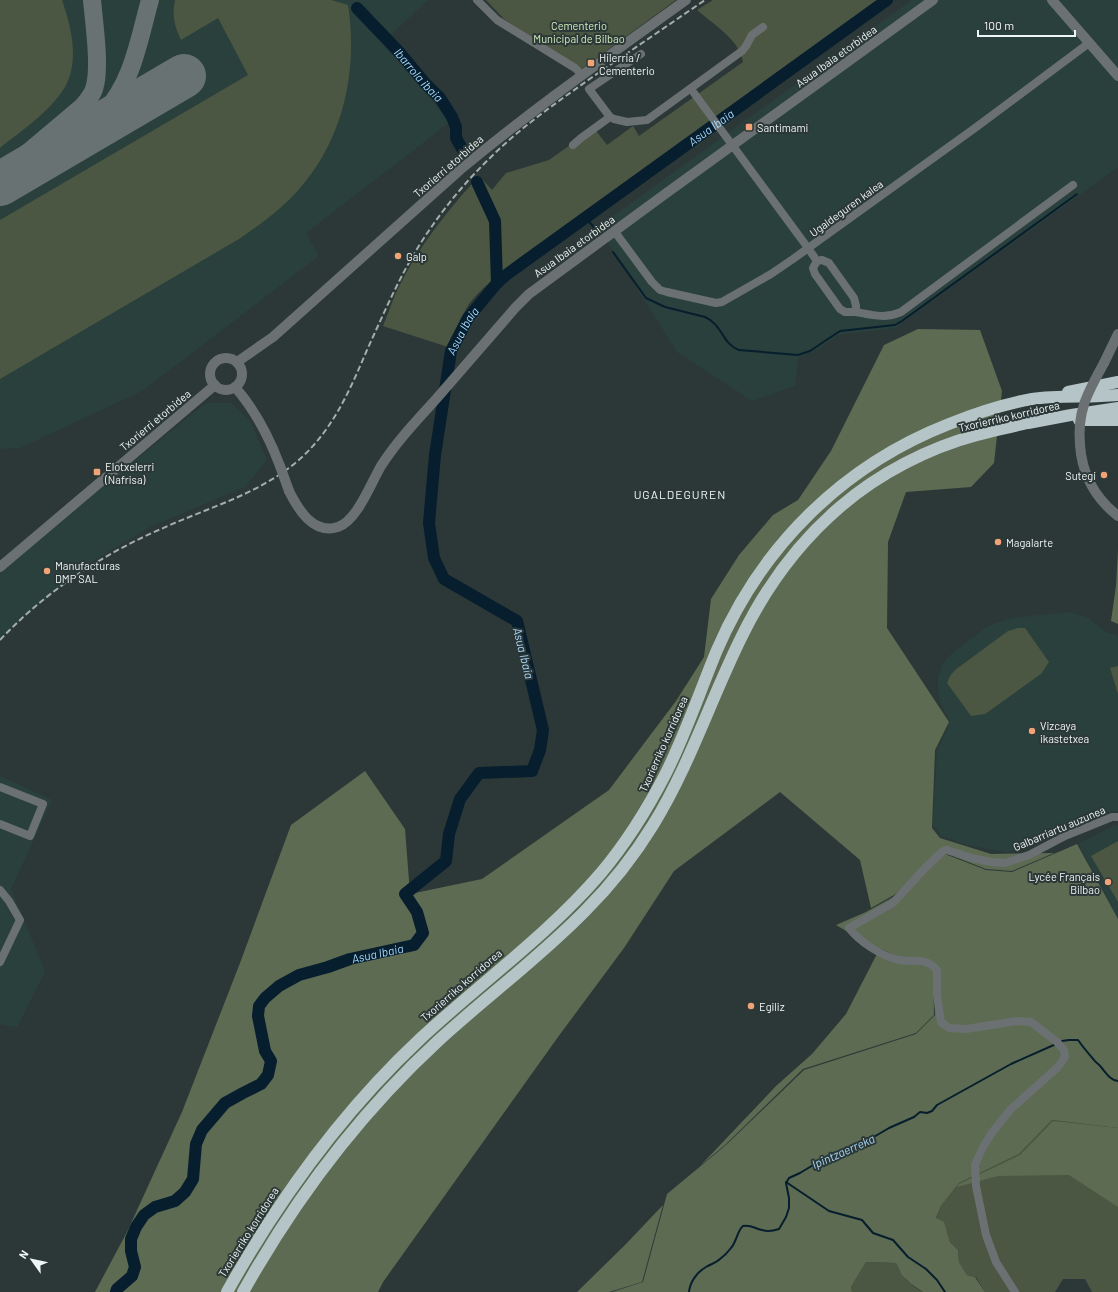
<svg xmlns="http://www.w3.org/2000/svg" width="1118" height="1292" viewBox="0 0 1118 1292" font-family="Barlow,sans-serif">
	<style>
		.built { fill: #2a403d }
		.green { fill: #4b5742 }
		.forest { fill: #5d6b52 }
		.lines { fill: none; stroke-linecap: round; stroke-linejoin: round }
		.stream { stroke: #061e2d; stroke-width: 2 }
		.river { stroke: #061e2d; stroke-width: 12 }
		.taxiway { stroke: #687272; stroke-width: 18 }
		.runway { stroke: #687272; stroke-width: 44 }
		.minor { stroke: #6b7173; stroke-width: 8 }
		.tertiary { stroke: #6b7173; stroke-width: 10 }
		.motorway { stroke: #b5c4c7; stroke-width: 12 }
		.rail { stroke: #a3adac; stroke-width: 2; stroke-dasharray: 6 3; stroke-linecap: butt }
		.tertiary-bridge { stroke: #6b7173; stroke-width: 10 }
		.poi-dot { fill: #efa377; stroke: #2c3837; stroke-width: 1.5 }
		.labels { text-anchor: middle; dominant-baseline: central; stroke-width: 4; stroke-linejoin: round; paint-order: stroke }
		.park-label { font-size: 11px; fill: #d2eebd; stroke: #2c3837 }
		.street-label { font-size: 11px; fill: #eef6f5; stroke: #2c3837 }
		.poi-label { font-size: 11px; fill: #eef6f5; stroke: #2c3837; text-anchor: start }
		.water-label { font-size: 12px; font-style: italic; fill: #a7d8fc; stroke: #2c3837 }
		.neighbourhood-label { font-size: 12px; letter-spacing: 1px; fill: #eef6f5; stroke: #2c3837 }
	</style>
	<rect width="100%" height="100%" fill="#2c3837"/>
	<g class="built">
		<path d="M0,0h428l-46,43 68,79 -144,111 13,23 -177,135 -122,57 -20,1z"/>
		<path d="M912,0h206v167l-223,161 -57,7 -21,15 -19,8 -3,28 -43,15 -75,-49 -79,-125z"/>
		<path d="M206,403h25l19,18 17,39 -22,27 -95,40 -62,37 -82,69 -6,7v-71z"/>
		<path d="M1069,612l18,5 19,15 12,4v175l-18,2 -1,6 -37,9 -33,19 -23,5 -39,-7 -26,-9 -8,-12 4,-73 7,-16 4,-7 2,-7 -10,-20 -2,-8v-15l4,-13 7,-9 39,-30 24,-8z"/>
		<path d="M0,776l52,24 -41,89 34,82 -28,56 -17,-3z"/>
		<path d="M1118,825v94l-40,-75 35,-18z"/>
	</g>
	<g class="green">
		<path d="M0,0h62c9,26 18,61 3,87 -15,25 -43,43 -65,61z"/>
		<path d="M175,0h156l17,5c10,64 -4,133 -48,183 -17,20 -39,36 -61,51l-239,140v-159l248,-145 -30,-57 -37,22c-7,-15 -9,-24 -6,-40z"/>
		<path d="M486,0h190l-96,70 -76,-51z"/>
		<path d="M713,0h164l-366,264c-14,13 -31,25 -42,40 -8,13 -14,28 -21,43l-65,-21c4,-10 8,-21 12,-31 20,-44 51,-83 84,-119l13,14 14,-17 43,-13 45,-32 13,17 26,-19 6,10 104,-74c-4,-23 -29,-37 -46,-52z"/>
		<path d="M1018,628h7l24,34 -8,12 -56,40 -14,2 -24,-33 3,-7 5,-6 53,-39z"/>
		<path d="M1118,666v28l-8,-26z"/>
		<path d="M1118,841v61l-27,-46z"/>
		<path d="M1052,1120l66,8v164h-26l-7,-13h-22l-8,13h-70l-9,-15 -9,-2 -8,-13 -1,-12 -8,-8 -3,-10 -11,-13 5,-13 18,-23 60,-29z"/>
		<path d="M866,1262l30,1c6,13 14,23 27,29h-71l-1,-5z"/>
	</g>
	<g class="forest">
		<path d="M918,329l62,1 22,61 -8,72 -23,24 -65,5 -18,50 -1,86 62,94 -14,28 -3,78 8,10 51,16 63,-1 -42,18 -26,-2 -41,-16 -51,42 -23,13 -11,-48 -80,-68 -106,79 -50,77 -66,89 -175,245 -5,10h-283l32,-60 55,-120 58,-149 51,-138 74,-54 40,58 5,65 72,-15 127,-89 67,-89 28,-44 7,-58 28,-44 34,-40 25,-15 33,-49 53,-106z"/>
		<path d="M1118,550v74l-7,-3 5,-35z"/>
		<path d="M1077,844l41,75v209l-66,-8 -33,34 -60,29 -18,23 -5,12 8,4 6,20 8,8 1,12 8,13 8,2 10,15h-62l-12,-8 -9,-9 -6,-12 -30,-1 -15,25 1,5h-240l31,-10 24,-88 59,-49 78,-75 112,-36 19,-19 -2,-49 -32,-8 -36,-16 -29,-17 30,-13 29,-16 50,-42 41,16 26,2z"/>
		<path d="M879,950l22,9 32,8 1,48 -18,18 -113,36 -78,76 -24,20 75,-79 36,-32 34,-40z"/>
		<path d="M1053,1121l65,7v79l-49,-32 -71,1 -41,11 2,-3 61,-29z"/>
		<path d="M663,1205l-21,77 -33,10h-32l48,-47z"/>
	</g>
	<g class="lines">
		<g class="stream">
			<path d="M586,218l10,12"/>
			<path d="M613,252l33,46 19,9 40,10c18,8 17,27 34,33l59,5 12,-4 30,-20 55,-6 7,-4 175,-127"/>
			<path d="M1062,1041l7,-1h9c5,7 10,13 16,20 2,3 5,4 7,7 5,6 9,13 17,14"/>
			<path d="M786,1182l43,29 33,9 11,13 20,7 15,17 18,12 11,11 8,12"/>
			<path d="M689,1292c1,-10 8,-20 17,-25 5,-3 10,-4 14,-8 4,-3 8,-7 11,-11 6,-7 6,-17 12,-22 8,-2 12,3 19,4 6,2 11,1 17,-1l7,-12 3,-9v-10l-3,-15 3,-5 11,-5 33,-20 22,-5 34,-20 25,-11 6,-5 7,1 5,-2 5,-6 74,-41 45,-20"/>
		</g>
		<g class="river">
			<path id="s1" d="M357,8l43,45 25,30 15,15 12,19 4,10v11l8,14"/>
			<path d="M477,182l18,39 2,62"/>
			<path id="s2" d="M116,1292l1,-3 15,-13 3,-9 -4,-16v-12l5,-12 8,-12 11,-8 20,-6 10,-9 8,-13 3,-35 6,-14 23,-27 18,-10 18,-9 7,-9 3,-14 -6,-10 -7,-35 1,-10 6,-8 14,-12 20,-11 29,-8 22,-8 64,-14 9,-12 -6,-21 -12,-18 41,-33 3,-27 11,-35 19,-26 53,-2 8,-21 3,-20 -26,-109 -73,-42 -10,-21 -5,-35 6,-68 16,-104 17,-33 29,-35 9,-8 381,-275"/>
		</g>
		<g class="taxiway">
			<path d="M58,150c16,-12 32,-23 46,-37 29,-31 35,-74 46,-113"/>
			<path d="M0,176l82,-69c5,-6 10,-11 12,-18 7,-20 0,-66 -2,-89"/>
		</g>
		<path class="runway" d="M0,184l184,-108"/>
		<g class="minor">
			<path d="M477,0l20,20 78,48 7,7"/>
			<path d="M691,89l117,159 9,13 -4,7 2,6 25,35 5,3h11v-6l-2,-8 -25,-35 -7,-3 -5,1"/>
			<path d="M610,117l-21,-28 52,-35"/>
			<path d="M573,145l8,-7 29,-21 4,2 13,3 20,-2 95,-69 4,-5 6,-11 11,-8"/>
			<path d="M615,232l37,50 8,8 7,2 49,11 6,-1 49,-28 22,-15 182,-131 114,-85"/>
			<path d="M856,312c16,3 29,7 45,0l172,-127"/>
			<path d="M0,787l43,17 -13,32 -30,-12"/>
			<path d="M0,890l9,11 11,19 -20,42"/>
			<path d="M1015,1292l-19,-30 -10,-27 -10,-49 -1,-21 7,-16 9,-15 19,-24 48,-43 7,-10 -1,-7 -7,-8 -26,-20 -14,-1 -51,8 -17,-1 -8,-6 -4,-27v-25c-12,-14 -23,-7 -38,-10 -18,-4 -39,-18 -50,-32l44,-25 32,-35 18,-17 4,-1 25,8 19,4 14,1 24,-8 36,-19 47,-19h6"/>
		</g>
		<g class="tertiary">
			<path d="M1052,0l66,76"/>
			<circle cx="226" cy="374" r="16"/>
			<path d="M237,362l36,-25 188,-168c72,-60 149,-114 225,-169"/>
			<path d="M1104,363l14,-29"/>
			<path d="M235,387c21,24 34,50 45,79"/>
			<path d="M1080,445c2,29 15,53 38,71"/>
			<path d="M289,491c9,18 24,44 49,36 19,-6 33,-44 43,-61 16,-25 36,-46 56,-68 26,-30 52,-60 78,-90l14,-14 132,-97 272,-197"/>
			<path d="M0,567l215,-182"/>
		</g>
		<g class="motorway">
			<path d="M1068,392l50,-10"/>
			<path d="M1079,420h39"/>
			<path d="M227,1292c52,-93 115,-180 193,-253 60,-56 128,-104 181,-166 26,-31 47,-65 65,-100 20,-40 34,-82 51,-123 45,-105 127,-185 232,-226 27,-11 54,-20 83,-25 28,-4 58,-1 86,-4"/>
			<path d="M243,1292c52,-93 117,-179 195,-251 48,-44 101,-83 147,-130 26,-26 49,-55 68,-86 37,-60 58,-127 89,-189 24,-49 56,-93 98,-129 38,-33 88,-59 137,-72 17,-5 34,-8 51,-12 30,-6 60,-11 90,-15"/>
		</g>
		<path class="rail" d="M0,640c45,-48 101,-85 161,-111 48,-22 100,-35 140,-71 32,-29 49,-68 66,-108 17,-37 33,-75 55,-109 20,-31 43,-59 69,-84 30,-30 65,-54 100,-79 38,-26 76,-52 114,-78"/>
		<g class="tertiary-bridge">
			<path d="M1080,445c-3,-35 8,-53 24,-82"/>
			<path d="M280,466l9,25"/>
		</g>
	</g>
	<g class="poi-dot">
		<rect x="587" y="59" width="8" height="8" rx="2"/>
		<rect x="745" y="123" width="8" height="8" rx="2"/>
		<circle cx="398" cy="256" r="4"/>
		<rect x="93" y="468" width="8" height="8" rx="2"/>
		<circle cx="1104" cy="475" r="4"/>
		<circle cx="998" cy="542" r="4"/>
		<circle cx="47" cy="571" r="4"/>
		<circle cx="1032" cy="731" r="4"/>
		<circle cx="1108" cy="882" r="4"/>
		<circle cx="751" cy="1006" r="4"/>
	</g>
	<g class="labels">
		<g class="park-label">
			<text x="579" y="25">Cementerio<tspan x="579" dy="13">Municipal de Bilbao</tspan></text>
		</g>
		<g class="street-label">
			<text transform="translate(836 56) rotate(-36)">Asua Ibaia etorbidea</text>
			<text transform="translate(448 166) rotate(-41)">Txorierri etorbidea</text>
			<text transform="translate(846 208) rotate(-36)">Ugaldeguren kalea</text>
			<text transform="translate(574 246) rotate(-36)">Asua Ibaia etorbidea</text>
			<text transform="translate(1009 416) rotate(-13)">Txorierriko korridorea</text>
			<text transform="translate(155 420) rotate(-40)">Txorierri etorbidea</text>
			<text transform="translate(663 744) rotate(-66)">Txorierriko korridorea</text>
			<text transform="translate(1059 828) rotate(-23)">Galbarriartu auzunea</text>
			<text transform="translate(461 985) rotate(-41)">Txorierriko korridorea</text>
			<text transform="translate(248 1232) rotate(-58)">Txorierriko korridorea</text>
		</g>
		<g class="poi-label">
			<text x="599" y="57">Hilerria /<tspan x="599" dy="13">Cementerio</tspan></text>
			<text x="757" y="127">Santimami</text>
			<text x="406" y="256">Galp</text>
			<text x="105" y="466">Elotxelerri<tspan x="105" dy="13">(Nafrisa)</tspan></text>
			<text x="1096" y="475" text-anchor="end">Sutegi</text>
			<text x="1006" y="542">Magalarte</text>
			<text x="55" y="565">Manufacturas<tspan x="55" dy="13">DMP SAL</tspan></text>
			<text x="1040" y="725">Vizcaya<tspan x="1040" dy="13">ikastetxea</tspan></text>
			<text x="1100" y="876" text-anchor="end">Lycée Français<tspan x="1100" dy="13">Bilbao</tspan></text>
			<text x="759" y="1006">Egiliz</text>
		</g>
		<g class="water-label">
			<text stroke="none"><textPath href="#s1" startOffset="91">Ibarrola ibaia</textPath></text>
			<text stroke="none"><textPath href="#s2" startOffset="1610">Asua Ibaia</textPath></text>
			<text stroke="none"><textPath href="#s2" startOffset="1286">Asua Ibaia</textPath></text>
			<text transform="translate(524 653) rotate(76)">Asua Ibaia</text>
			<text stroke="none"><textPath href="#s2" startOffset="494">Asua Ibaia</textPath></text>
			<text transform="translate(843 1151) rotate(-24)">Ipintzaerreka</text>
		</g>
		<g class="neighbourhood-label">
			<text x="680" y="494">UGALDEGUREN</text>
		</g>
	</g>
	<g transform="translate(32 1260) rotate(303)" stroke="#2c3837" stroke-width="3" paint-order="stroke">
	<path d="M0-3L7 15L0 10L-7 15Z" fill="#eef6f5"/>
	<text y="-6" font-size="11" font-weight="bold" text-anchor="middle" fill="#eef6f5">N</text>
	</g>
	<path d="M978 30v6h97v-6" fill="none" stroke="#eef6f5" stroke-width="2"/>
	<text x="984" y="30" font-size="12" fill="#eef6f5" stroke="#2c3837" stroke-width="3" paint-order="stroke">100 m</text>
</svg>
